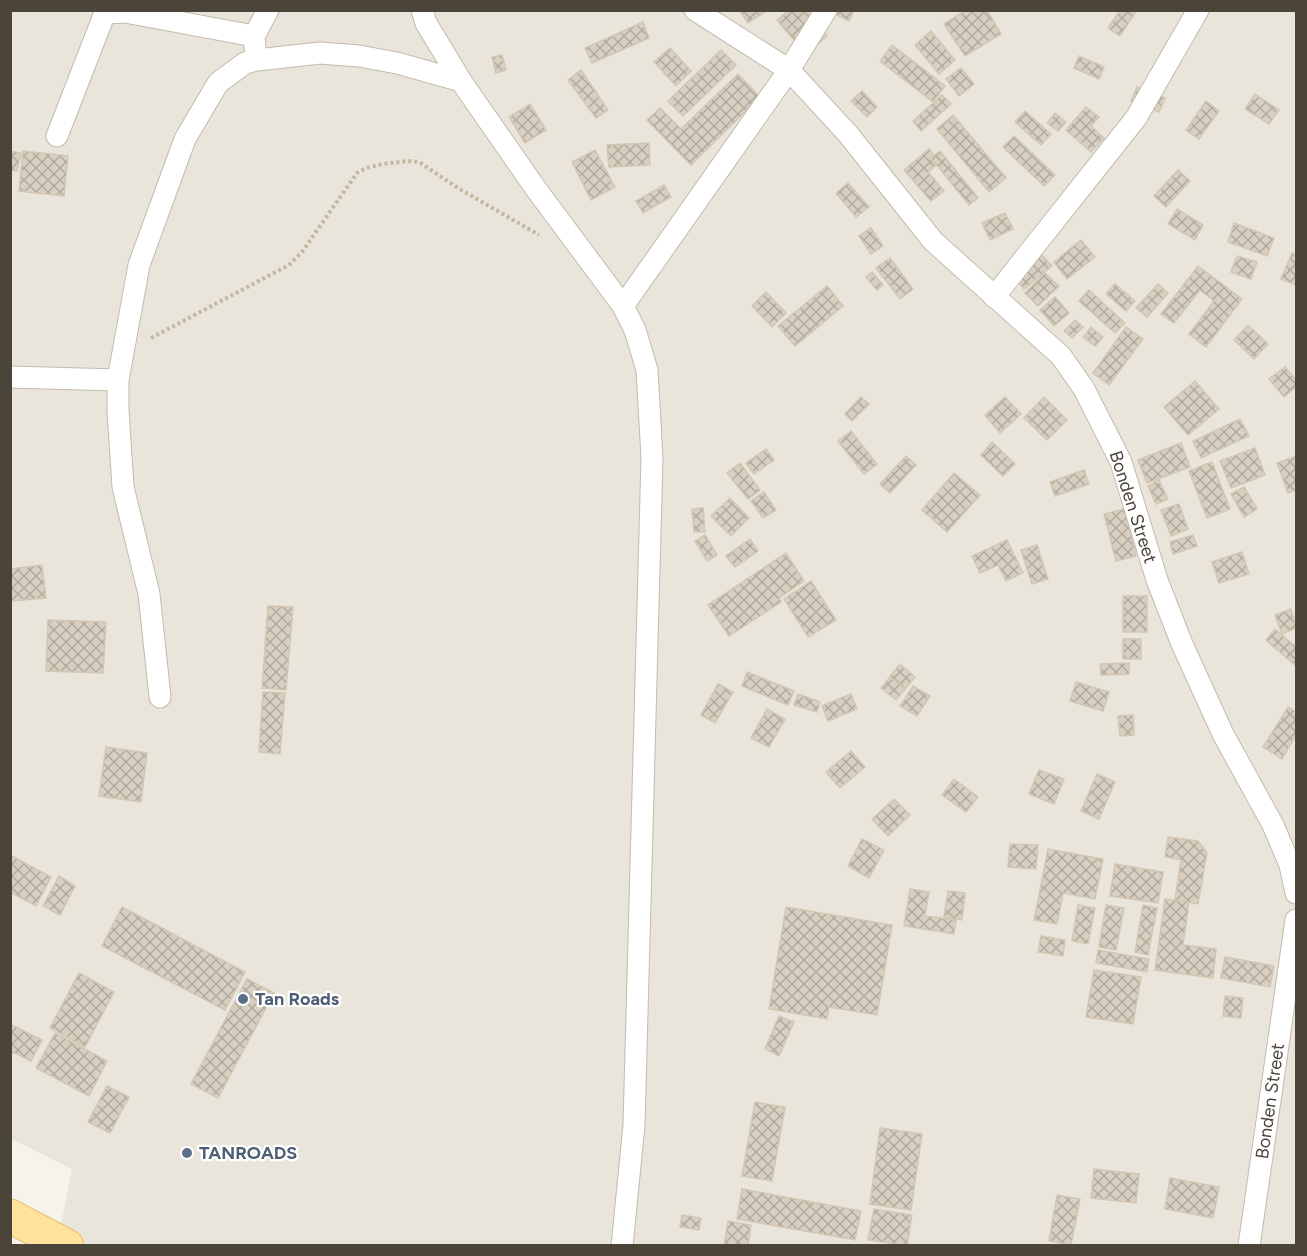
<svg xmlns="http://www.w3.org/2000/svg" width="1307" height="1256" viewBox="0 0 1307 1256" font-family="Figtree,sans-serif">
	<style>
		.residential { fill: #eae5da }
		.building { fill: url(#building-cross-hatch); stroke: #d3c7b4; stroke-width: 1.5 }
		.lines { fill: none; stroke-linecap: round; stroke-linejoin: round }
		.minor-casing { stroke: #c2bbae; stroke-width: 23 }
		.primary-casing { stroke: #e6c16a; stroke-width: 35 }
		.path { stroke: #c4b79f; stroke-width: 4; stroke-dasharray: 3 3; stroke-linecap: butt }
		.minor { stroke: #fff; stroke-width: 21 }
		.primary { stroke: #ffe39c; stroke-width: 33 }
		.service-dot { fill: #5c6f8a; stroke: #fff; stroke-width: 2 }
		.labels { text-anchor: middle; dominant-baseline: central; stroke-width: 4.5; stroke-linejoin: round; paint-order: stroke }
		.street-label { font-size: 18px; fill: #4b4439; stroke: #fff }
		.service-label { font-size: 18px; font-weight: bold; fill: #4e5e75; stroke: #fff; text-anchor: start }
	</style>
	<defs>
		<pattern id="building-cross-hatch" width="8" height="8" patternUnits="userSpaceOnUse" patternTransform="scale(1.5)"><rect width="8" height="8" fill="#d8cfc1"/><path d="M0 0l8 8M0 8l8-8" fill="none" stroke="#b1aa9e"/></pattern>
	</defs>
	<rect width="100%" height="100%" fill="#f6f3ec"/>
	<path class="residential" d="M10,11h1286v1234h-1239l15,-76 -62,-31z"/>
	<g class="building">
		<path d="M739,10h29l-20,13z"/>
		<path d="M789,10h17l21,26 -21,18 -29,-34z"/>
		<path d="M827,10h27l-5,11z"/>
		<path d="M966,10h21l14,24 -36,22 -21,-32z"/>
		<path d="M1120,10h17l-17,26 -12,-8z"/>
		<path d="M643,22l6,16 -57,25 -7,-15z"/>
		<path d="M931,31l24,29 -16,14 -24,-29z"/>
		<path d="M892,45l53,41 -12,16 -53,-41z"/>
		<path d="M670,48l21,23 -15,15 -22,-24z"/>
		<path d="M721,50l15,15 -53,51 -15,-15z"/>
		<path d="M502,55l4,15 -10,3 -4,-16z"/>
		<path d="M1079,56l25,11 -5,12 -25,-11z"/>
		<path d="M961,68l13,16 -15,12 -13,-17z"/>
		<path d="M581,70l27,40 -12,8 -28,-38z"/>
		<path d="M738,74l22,23 -69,68 -44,-45 13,-12 21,21z"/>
		<path d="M1137,87l28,11 -6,14 -28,-11z"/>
		<path d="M862,91l15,16 -10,10 -16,-16z"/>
		<path d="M1255,94l24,16 -10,14 -24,-15z"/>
		<path d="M942,95l9,9 -30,27 -8,-10z"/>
		<path d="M1206,101l13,10 -20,28 -13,-9z"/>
		<path d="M530,104l16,26 -21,13 -16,-26z"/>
		<path d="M1086,107l13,10 -8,9 13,12 -13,14 -25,-22z"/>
		<path d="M1025,111l26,23 -10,11 -26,-23z"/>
		<path d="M1055,113l11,9 -8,9 -11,-8z"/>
		<path d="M953,115l53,63 -17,14 -52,-63z"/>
		<path d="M1014,136l41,39 -11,11 -41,-39z"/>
		<path d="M649,143l1,22 -41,2 -2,-22z"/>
		<path d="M929,149l11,13 -12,10 16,19 -13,10 -27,-31z"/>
		<path d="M595,150l20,37 -24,13 -19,-38z"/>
		<path d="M10,151l11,2 -4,18 -7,-1z"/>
		<path d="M23,151l45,5 -4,40 -45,-5z"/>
		<path d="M940,151l38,47 -9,7 -38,-47z"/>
		<path d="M1178,170l12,11 -24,26 -12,-11z"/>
		<path d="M848,183l21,24 -13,10 -20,-24z"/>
		<path d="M664,185l7,12 -28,16 -7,-12z"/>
		<path d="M1177,209l26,16 -8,15 -27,-16z"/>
		<path d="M1005,213l8,16 -23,11 -8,-17z"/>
		<path d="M1234,223l40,15 -7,18 -39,-14z"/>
		<path d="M871,228l12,18 -12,8 -12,-18z"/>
		<path d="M1081,240l14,17 -28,22 -13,-17z"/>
		<path d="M1292,253l4,2v30l-15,-6z"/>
		<path d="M1041,254l11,12 -28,23 -10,-12z"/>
		<path d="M1237,256l20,6 -6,17 -20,-7z"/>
		<path d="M890,258l23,31 -13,10 -24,-31z"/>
		<path d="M1198,266l44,33 -36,48 -17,-13 25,-33 -14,-11 -26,33 -13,-9z"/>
		<path d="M872,272l11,13 -6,5 -11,-13z"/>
		<path d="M1045,273l14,13 -21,20 -13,-13z"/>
		<path d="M1115,284l20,17 -9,10 -20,-17z"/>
		<path d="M1158,284l10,9 -21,24 -11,-9z"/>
		<path d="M827,286l16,20 -48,40 -17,-20z"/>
		<path d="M1089,290l36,33 -10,10 -36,-32z"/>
		<path d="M766,292l20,21 -14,14 -20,-21z"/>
		<path d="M1055,297l14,16 -15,13 -14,-16z"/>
		<path d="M1075,320l8,7 -11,11 -8,-7z"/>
		<path d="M1248,325l20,19 -14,15 -20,-19z"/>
		<path d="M1091,327l12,10 -8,9 -12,-9z"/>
		<path d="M1126,327l17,12 -34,46 -16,-12z"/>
		<path d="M1285,367l11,13v7l-12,10 -15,-18z"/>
		<path d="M1195,381l24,28 -31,26 -24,-28z"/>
		<path d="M861,397l8,7 -17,17 -7,-7z"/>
		<path d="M1005,397l16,17 -21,19 -15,-18z"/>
		<path d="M1044,397l23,23 -20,20 -23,-22z"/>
		<path d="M1240,419l9,17 -48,22 -8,-17z"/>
		<path d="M851,431l26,33 -13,10 -26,-33z"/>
		<path d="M992,442l23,22 -12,12 -22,-21z"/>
		<path d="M1181,443l9,24 -43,16 -9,-23z"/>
		<path d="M1255,448l10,27 -34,13 -11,-27z"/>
		<path d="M766,449l8,11 -20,14 -8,-11z"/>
		<path d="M906,456l10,9 -26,28 -10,-9z"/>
		<path d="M1296,456v34l-8,3 -11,-30z"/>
		<path d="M1212,462l18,47 -23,9 -18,-47z"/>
		<path d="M740,463l20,27 -12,9 -21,-26z"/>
		<path d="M1084,470l5,14 -34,12 -5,-14z"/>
		<path d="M954,473l26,22 -33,37 -25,-22z"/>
		<path d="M1159,480l9,19 -12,5 -8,-18z"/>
		<path d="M1244,487l13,22 -13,8 -13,-23z"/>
		<path d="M764,492l12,18 -13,8 -12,-17z"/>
		<path d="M730,498l19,20 -18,18 -20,-20z"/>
		<path d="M1179,504l9,25 -17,7 -10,-26z"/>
		<path d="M703,508l2,24h-11l-2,-23z"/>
		<path d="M1125,509l11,47 -20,5 -12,-47z"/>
		<path d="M705,535l12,20 -10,6 -12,-20z"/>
		<path d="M1193,535l4,11 -24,8 -3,-12z"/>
		<path d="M750,539l8,12 -23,16 -9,-11z"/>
		<path d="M1007,540l16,33 -17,8 -8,-16 -18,8 -8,-17z"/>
		<path d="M1037,545l11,34 -16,5 -11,-34z"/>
		<path d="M1242,552l7,22 -30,9 -7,-21z"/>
		<path d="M786,553l18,28 -25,17 2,4 -52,34 -21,-31z"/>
		<path d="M42,565l4,33 -36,3v-32z"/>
		<path d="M811,581l25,39 -28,17 -24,-38z"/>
		<rect x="1123" y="596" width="24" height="36"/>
		<path d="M268,606l25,1 -7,83 -24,-2z"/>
		<path d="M1291,609l5,19 -14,6 -7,-19z"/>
		<path d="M48,620l58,2 -3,51 -57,-2z"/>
		<path d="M1275,629l21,18v19l-30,-26z"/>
		<rect x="1123" y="639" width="18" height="20"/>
		<path d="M1129,663v11l-28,1 -1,-11z"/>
		<path d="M900,664l15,13 -10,12 -15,-13z"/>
		<path d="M747,672l47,19 -6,14 -46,-19z"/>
		<path d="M890,677l15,12 -9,11 -15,-12z"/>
		<path d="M1076,682l33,10 -6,19 -33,-10z"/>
		<path d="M718,684l15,8 -18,31 -14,-8z"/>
		<path d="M913,686l17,10 -13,20 -17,-10z"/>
		<path d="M263,692l22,1 -5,61 -21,-2z"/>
		<path d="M798,694l22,8 -3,10 -23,-7z"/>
		<path d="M851,694l6,15 -29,12 -6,-15z"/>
		<path d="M1288,707l8,5v23l-14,24 -19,-12z"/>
		<path d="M767,709l18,10 -16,28 -18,-9z"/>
		<path d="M1133,715l1,20 -14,1 -2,-20z"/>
		<path d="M106,747l41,6 -6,49 -42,-6z"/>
		<path d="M851,751l14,16 -25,21 -14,-16z"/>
		<path d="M1039,770l25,9 -10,25 -25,-10z"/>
		<path d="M1097,774l18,8 -16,37 -18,-8z"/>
		<path d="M954,779l24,18 -12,15 -24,-17z"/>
		<path d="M894,799l16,16 -22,21 -16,-17z"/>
		<path d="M1168,837l30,4 9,12 -9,51 -23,-4 6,-40 -16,-3z"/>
		<path d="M862,839l22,11 -15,28 -21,-12z"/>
		<path d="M1010,844l28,1 -2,24 -28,-2z"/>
		<path d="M1048,849l55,10 -8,40 -32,-6 -6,31 -23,-4z"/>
		<path d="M10,855l41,22 -15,29 -26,-14z"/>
		<path d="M1115,864l48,8 -5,31 -48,-7z"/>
		<path d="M59,876l16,10 -15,29 -17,-9z"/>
		<path d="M910,889l19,3 -4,24 31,4 -2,14 -50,-8z"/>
		<path d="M948,891l17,2 -3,27 -18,-3z"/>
		<path d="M1165,899l24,3 -6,43 33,4 -3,29 -58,-8z"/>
		<path d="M1078,905l17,3 -7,36 -16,-3z"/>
		<path d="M1106,905l18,3 -8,42 -17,-3z"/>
		<path d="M1143,905l14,3 -9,47 -13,-3z"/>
		<path d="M122,907l123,65 -20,38 -123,-64z"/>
		<path d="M786,907l106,18 -15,90 -48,-8 -2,12 -58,-10z"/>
		<path d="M1041,936l24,4 -2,16 -25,-4z"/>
		<path d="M1098,950l51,9 -2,13 -51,-9z"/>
		<path d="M1225,957l49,9 -4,21 -49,-9z"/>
		<path d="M1094,970l47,7 -8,47 -47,-7z"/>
		<path d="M79,973l35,19 -29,55 -35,-19z"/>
		<path d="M247,979l27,14 -56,105 -27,-14z"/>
		<path d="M1225,996l18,2 -2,20 -18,-2z"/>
		<path d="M779,1016l15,6 -15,34 -14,-7z"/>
		<path d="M10,1024l32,16 -11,21 -18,-9 -3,4z"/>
		<path d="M55,1033l52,28 -18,35 -53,-28z"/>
		<path d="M107,1086l22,11 -19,36 -22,-11z"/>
		<path d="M755,1102l30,5 -13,74 -30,-5z"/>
		<path d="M880,1128l42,6 -11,76 -41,-6z"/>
		<path d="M1094,1169l45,5 -3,29 -45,-5z"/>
		<path d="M1170,1178l49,9 -6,31 -48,-9z"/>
		<path d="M742,1189l119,22 -6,29 -118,-21z"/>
		<path d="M1057,1195l23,4 -9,46 -22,-4z"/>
		<path d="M874,1209l38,6 -5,31 -39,-6z"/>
		<path d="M682,1215l19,3 -2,12 -19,-3z"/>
		<path d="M728,1221l23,4 -3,21h-24z"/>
	</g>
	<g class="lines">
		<defs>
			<g id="minor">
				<path d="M422,10l4,13 35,58 75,108 87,117 12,24 12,40 5,88 -18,667 -12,121"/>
				<path d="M695,10l94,60 59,64 85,107 128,115 23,33 37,73 36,118 25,64 41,90 50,91 17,40 6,28"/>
				<path d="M106,13l19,-1 129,24"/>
				<path d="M255,48l-1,-12 14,-26"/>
				<path d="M57,136l49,-126"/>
				<path d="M994,297l142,-179 62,-108"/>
				<path d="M623,306l166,-236 37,-60"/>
				<path d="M10,377l108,3"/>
				<path d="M160,697l-11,-103 -26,-107 -5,-77v-30l21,-115 46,-126 33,-56 27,-20 12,-3 63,-7 39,3 38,7 64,18"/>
				<path d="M1249,1246l47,-326"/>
			</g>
			<path id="primary" d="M10,1216l57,30"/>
		</defs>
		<use href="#minor" class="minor-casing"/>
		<use href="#primary" class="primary-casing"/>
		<path class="path" d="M151,338l138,-73 13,-13 55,-79 9,-5 17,-4 25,-3 11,1 39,26 81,47"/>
		<use href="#minor" class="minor"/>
		<use href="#primary" class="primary"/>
	</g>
	<g class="service-dot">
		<circle cx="243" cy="999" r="6"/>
		<circle cx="187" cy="1153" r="6"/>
	</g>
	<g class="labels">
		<g class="street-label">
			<text transform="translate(1133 507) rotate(72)">Bonden Street</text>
			<text transform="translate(1270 1101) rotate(-82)">Bonden Street</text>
		</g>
		<g class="service-label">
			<text x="255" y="999">Tan Roads</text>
			<text x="199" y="1153">TANROADS</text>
		</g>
	</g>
	<rect width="1307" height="1256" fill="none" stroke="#4b4439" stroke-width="24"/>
</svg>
